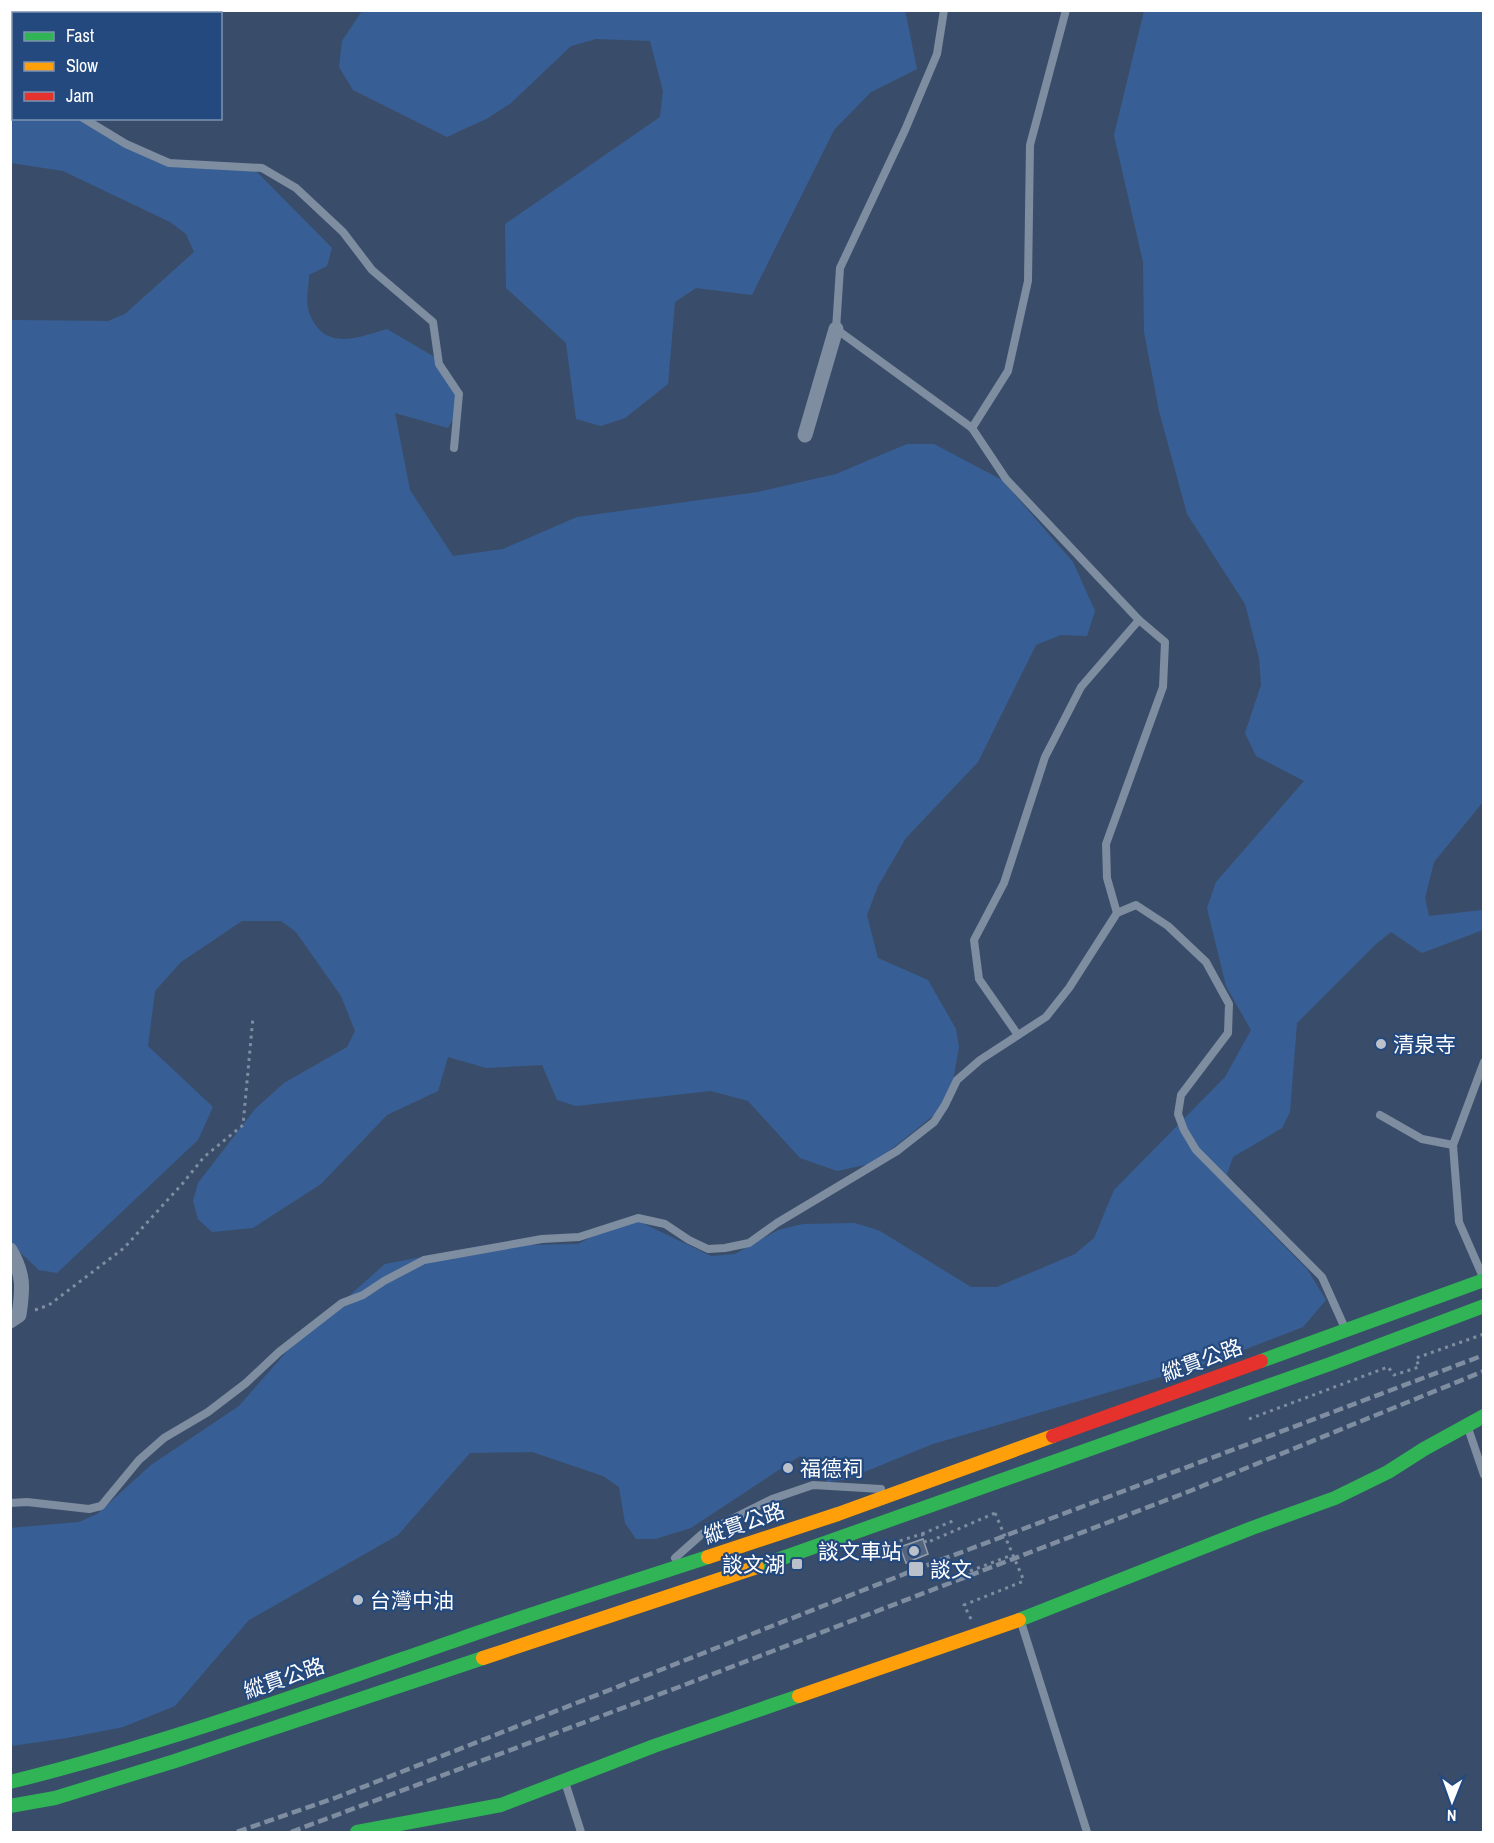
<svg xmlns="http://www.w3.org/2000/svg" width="1494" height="1843" viewBox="0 0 1494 1843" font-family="'Archivo Narrow','Noto Sans TC',sans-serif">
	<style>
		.green { fill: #385f95 }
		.building { fill: #54647c; stroke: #929eaf; stroke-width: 1.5 }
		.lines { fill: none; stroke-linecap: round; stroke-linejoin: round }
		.path { stroke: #7e8da0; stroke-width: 3; stroke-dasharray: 3 4.5; stroke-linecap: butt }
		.lane { stroke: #7e8da0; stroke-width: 8 }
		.street { stroke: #7e8da0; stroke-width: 15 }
		.fast { stroke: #30b455; stroke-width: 14 }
		.slow { stroke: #ff9f0a; stroke-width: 14 }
		.jam { stroke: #e5322d; stroke-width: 14 }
		.rail { stroke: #7f8da0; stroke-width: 4.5; stroke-dasharray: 10 4.5; stroke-linecap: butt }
		.path-bridge { stroke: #7e8da0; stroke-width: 3; stroke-dasharray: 3 4.5; stroke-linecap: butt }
		.poi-dot { fill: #bac1cb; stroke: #24497f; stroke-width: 2 }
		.labels { text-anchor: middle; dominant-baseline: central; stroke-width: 4.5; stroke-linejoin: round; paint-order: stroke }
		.poi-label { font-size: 21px; fill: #fff; stroke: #24497f; text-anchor: start }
		.street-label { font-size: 21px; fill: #fff; stroke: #24497f }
	</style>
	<rect width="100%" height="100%" fill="#394d6a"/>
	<g class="green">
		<path d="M905,10l12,59 -46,23 -37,38 -82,165 -56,-7 -21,14 -7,82 -43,34 -24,8 -25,-7 -10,-76 -60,-55 -1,-64 155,-107 3,-26 -13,-50 -54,-2 -25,7 -60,57 -23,15 -41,19 -94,-47 -14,-23 3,-26 20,-30z"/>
		<path d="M1144,11h339v791l-49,60 -9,36 4,18 53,-6 1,20 -61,23 -31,-21 -15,12 -79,79 -7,89 -8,16 -49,29 -6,17 17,31 63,64 19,31 -23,27 -88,34 -282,83 -86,35 -19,3 -28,-26 -109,72 -36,11h-19l-11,-16 -6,-36 -16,-11 -71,-24 -62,1 -72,82 -149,85 -74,86 -52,21 -56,11 -56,8 -1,-218 69,-6 18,-8 54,-49 88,-59 49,-56 97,-86 95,-18 98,-2 52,-27 81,39 24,-2 43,-24 25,-6 52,-1 25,8 91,56h26l78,-33 19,-16 20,-48 111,-113 26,-47 -25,-44 -19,-78 9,-26 88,-101 -48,-25 -11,-23 16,-48 -2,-27 -14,-54 -58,-90 -28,-103 -15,-79 -1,-70 -29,-127z"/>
		<path d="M10,71l3,2 1,45 69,1 38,24 53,17 75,4 83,84 -5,18 -18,9c0,10 -4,27 0,37 14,40 48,26 78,17l51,30 24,45 -14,24 -53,-15 15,77 43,66 50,-7 74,-32 181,-25 78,-18 71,-30h27l68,36 71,82 22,49 -8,25 -26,-1 -25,10 -58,117 -72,76 -28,48 -11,29 11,43 50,22 28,49 3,18 -10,56 -75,60 -37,8 -37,-13 -52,-57 -37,-10 -135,15 -19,-6 -15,-35 -56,3 -38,-11 -10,34 -51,24 -66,69 -68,44 -41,4 -14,-13 -5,-18 5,-18 57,-74 29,-26 63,-36 8,-16 -14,-35 -45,-64 -15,-11h-39l-61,41 -26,29 -7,55 65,61 -15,33 -141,133 -18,-3 -28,-26v-924l97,1 17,-7 69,-62 -8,-18 -16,-12 -107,-51 -52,-8z"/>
	</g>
	<path class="building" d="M923,1539l5,15 -22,9 -6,-16z"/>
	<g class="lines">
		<g class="path">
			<path d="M35,1310l14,-5 75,-57 59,-65 21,-26 39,-32 10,-108"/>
			<path d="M1249,1419l139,-52 6,8 25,-8 -3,-9 68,-24"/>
			<path d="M922,1534l33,-14"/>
			<path d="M864,1552l58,-18 4,9 69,-30"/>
			<path d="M949,1579l63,-24"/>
			<path d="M971,1619l-7,-14 60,-24"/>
		</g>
		<g class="lane">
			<path d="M944,10l-7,44 -32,76 -65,138 -4,61 136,99 34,51 133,141 26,22 -2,45 -57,157 1,34 10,35"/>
			<path d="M10,87h4"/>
			<path d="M83,118l43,26 43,19 93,5 34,20 47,44 29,38 61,52 6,42 20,30 -5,54"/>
			<path d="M972,428l36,-57 20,-90 2,-136 36,-135"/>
			<path d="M1018,1035l-39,-56 -5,-39 30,-57 41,-126 36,-70 58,-67"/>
			<path d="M1380,1115l42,24 31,6"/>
			<path d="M1483,1277l-24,-55 -6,-77 31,-83"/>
			<path d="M1468,1428l16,47"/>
			<path d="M10,1503l17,-1 62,7 12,-3 38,-46 25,-22 44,-26 38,-29 33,-31 63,-49 21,-8 21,-14 40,-21 118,-21 37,-2 59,-19 27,6 24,16 19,9 17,-1 24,-5 28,-20 120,-72 37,-29 11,-17 12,-25 23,-20 66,-43 23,-29 48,-75 19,-8 32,21 38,36 23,42 -1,29 -47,62 -3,19 6,16 12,20 126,127 22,49"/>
			<path d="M675,1558l27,-24 70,-35 41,-14 68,4"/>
			<path d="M1021,1622l66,210"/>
			<path d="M565,1782l16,50"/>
		</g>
		<g class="street">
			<path d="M805,435l31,-106"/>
			<path d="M10,1250c14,24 13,38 9,65l-9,6"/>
		</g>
		<g class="fast">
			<path d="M1261,1361l223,-81"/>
			<path d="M757,1567l573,-203 154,-58"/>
			<path d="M1019,1620l233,-92 83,-30 53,-26 36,-23 60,-33"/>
			<path d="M10,1782c151,-37 297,-90 444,-141 84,-30 169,-56 254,-84"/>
			<path d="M10,1806l45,-8 120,-37 308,-103"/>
			<path d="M357,1832l144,-27 153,-59 145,-50"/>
		</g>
		<g class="slow">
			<path d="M708,1557l130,-43 215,-78"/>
			<path d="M483,1658l274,-91"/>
			<path d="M799,1696l220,-76"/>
		</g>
		<path class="jam" d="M1053,1436l208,-75"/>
		<g class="rail">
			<path d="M237,1832l98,-34 582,-229 567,-214"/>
			<path d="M291,1832l388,-145 511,-196 294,-120"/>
		</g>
		<path class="path-bridge" d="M995,1513l29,68"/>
	</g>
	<g class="poi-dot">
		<circle cx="1381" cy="1044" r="6"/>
		<circle cx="788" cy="1468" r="6"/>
		<circle cx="914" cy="1551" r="6"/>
		<rect x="791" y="1558" width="12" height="12" rx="3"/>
		<rect x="908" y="1561" width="16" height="16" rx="3"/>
		<circle cx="358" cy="1600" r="6"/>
	</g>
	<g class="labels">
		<g class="poi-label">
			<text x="1393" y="1044">清泉寺</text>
			<text x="800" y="1468">福德祠</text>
			<text x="902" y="1551" text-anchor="end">談文車站</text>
			<text x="785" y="1564" text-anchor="end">談文湖</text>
			<text x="930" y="1569">談文</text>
			<text x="370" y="1600">台灣中油</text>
		</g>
		<g class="street-label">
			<text transform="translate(1202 1360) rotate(-20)">縱貫公路</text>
			<text transform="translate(744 1523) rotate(-19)">縱貫公路</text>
			<text transform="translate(284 1678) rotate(-19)">縱貫公路</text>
		</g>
	</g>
	<rect width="1494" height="1843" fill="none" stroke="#ffffff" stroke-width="24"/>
	<rect x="12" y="12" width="210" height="108" fill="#24497f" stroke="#7c92b2" stroke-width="1.5"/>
	<rect x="24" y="32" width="30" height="9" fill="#30b455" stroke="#7c92b2" stroke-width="1.5"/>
	<text x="66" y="42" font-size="18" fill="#ffffff">Fast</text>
	<rect x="24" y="62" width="30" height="9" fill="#ff9f0a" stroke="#7c92b2" stroke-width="1.5"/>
	<text x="66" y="72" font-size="18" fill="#ffffff">Slow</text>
	<rect x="24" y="92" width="30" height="9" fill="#e5322d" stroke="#7c92b2" stroke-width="1.5"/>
	<text x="66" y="102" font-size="18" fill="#ffffff">Jam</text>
	<g transform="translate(1452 1801) rotate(181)" stroke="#24497f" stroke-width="4.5" paint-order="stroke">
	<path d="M0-4.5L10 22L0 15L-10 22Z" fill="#ffffff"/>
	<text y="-9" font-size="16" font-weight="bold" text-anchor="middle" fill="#ffffff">N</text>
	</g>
</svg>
